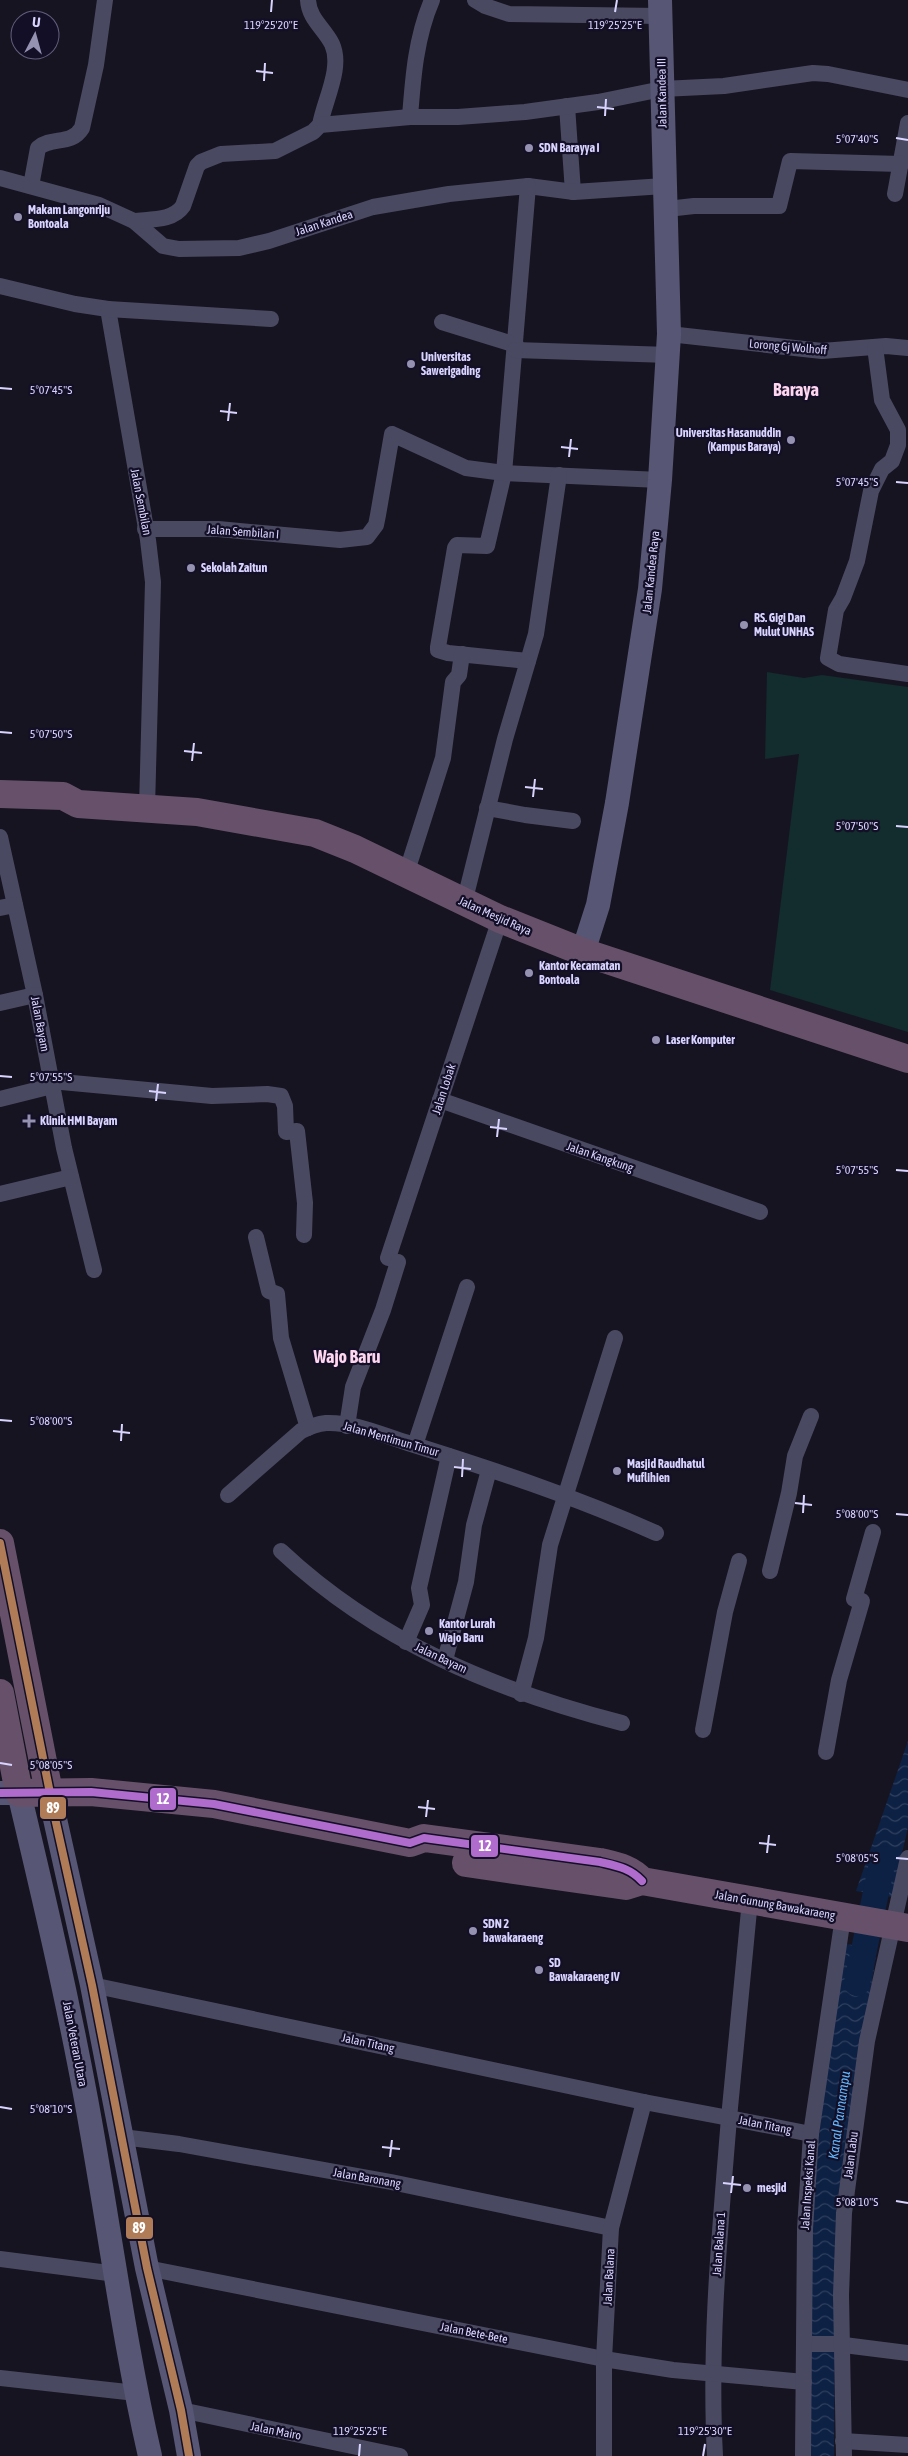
<svg xmlns="http://www.w3.org/2000/svg" width="908" height="2456" viewBox="0 0 908 2456" font-family="'Asap Condensed',sans-serif">
	<style>
		.park { fill: #132c2d }
		.water { fill: url(#water-waves) }
		.lines { fill: none; stroke-linecap: round; stroke-linejoin: round }
		.river { stroke: #0d2144; stroke-width: 26 }
		.street { stroke: #4a4962; stroke-width: 16 }
		.secondary { stroke: #575674; stroke-width: 24 }
		.highway { stroke: #67516a; stroke-width: 28 }
		.bus-1-casing { stroke: #130f26; stroke-width: 11 }
		.bus-2-casing { stroke: #130f26; stroke-width: 11 }
		.bus-1 { stroke: #b07c57; stroke-width: 8 }
		.bus-2 { stroke: #b06ccc; stroke-width: 8 }
		.ticks { fill: none; stroke: #d9d4ff; stroke-width: 2 }
		.poi-dot { fill: #9591b1; stroke: #130f26; stroke-width: 2 }
		.labels { text-anchor: middle; dominant-baseline: central; stroke-width: 4.5; stroke-linejoin: round; paint-order: stroke }
		.street-label { font-size: 12px; fill: #d9d4ff; stroke: #130f26 }
		.poi-label { font-size: 12px; font-weight: bold; fill: #d9d4ff; stroke: #130f26; text-anchor: start }
		.water-label { font-size: 14px; font-style: italic; fill: #62b6ff; stroke: #130f26 }
		.district-label { font-size: 18px; font-weight: bold; fill: #ffd6f0; stroke: #130f26 }
		.ticks-label { font-size: 12px; text-anchor: middle; fill: #d9d4ff; stroke: #130f26; stroke-width: 4.5; stroke-linejoin: round; paint-order: stroke }
		.line-badge { stroke: #130f26; stroke-width: 2 }
		.badge-label { font-size: 14px; text-anchor: middle; font-weight: bold; fill: #fff }
	</style>
	<defs>
		<pattern id="water-waves" width="16" height="10" patternUnits="userSpaceOnUse" patternTransform="scale(1.25)"><rect width="16" height="10" fill="#0d2144"/><path d="M0 5q4-4 8 0t8 0" fill="none" stroke="#304060"/></pattern>
	</defs>
	<rect width="100%" height="100%" fill="#161421"/>
	<path class="park" d="M767,672l37,6 18,-3 86,12v345l-138,-42 29,-236 -34,5z"/>
	<g class="water">
		<path d="M908,1741v86l-16,70 -36,-6z"/>
		<path d="M846,1944l31,5 -41,261 -2,246h-25l-2,-209 17,-157z"/>
	</g>
	<g class="lines">
		<path class="river" d="M857,1983l26,-124"/>
		<g class="street">
			<path d="M308,0c1,19 16,28 24,44 11,24 -8,57 -12,81"/>
			<path d="M475,0l10,6 24,8 152,2"/>
			<path d="M567,106l6,86"/>
			<path d="M410,117c3,-40 6,-80 22,-117"/>
			<path d="M0,178l99,27 35,16 29,25 16,3 60,-1 30,-7 104,-34 76,-13 79,-8 46,6 90,-6"/>
			<path d="M31,186l7,-38c14,-12 33,-2 44,-20l14,-63 9,-65"/>
			<path d="M528,186l-24,287 -17,73 -30,-1 -2,3 -17,99v3l10,3 80,8"/>
			<path d="M895,194l13,-71"/>
			<path d="M667,209l27,-3h85l11,-45 111,3"/>
			<path d="M134,221c17,-2 39,0 49,-15l14,-40 4,-4 20,-8 54,-3 38,-19 7,-7 90,-8h48l67,-5 73,-10 64,-13 62,-3 89,-13 15,1 80,16"/>
			<path d="M0,286l75,18 33,5 40,231 5,42 -6,226"/>
			<path d="M108,309l163,10"/>
			<path d="M442,322l74,23"/>
			<path d="M669,334l153,17 64,-5 22,2"/>
			<path d="M875,347l7,53 16,30v15l-6,16 -10,8 -11,22 -14,70 -14,37 -7,12 -8,48 11,6 69,10"/>
			<path d="M515,350l154,5"/>
			<path d="M145,529h73l122,11 27,-3 9,-12 2,-10 14,-81 74,34 38,5 156,7"/>
			<path d="M487,808l38,7 48,6"/>
			<path d="M0,837l35,158 29,153 30,122"/>
			<path d="M406,874l37,-116 10,-76 6,-7 3,-21"/>
			<path d="M464,903l41,-164 31,-105 23,-159"/>
			<path d="M0,908l15,-3"/>
			<path d="M0,1003l35,-8"/>
			<path d="M51,1081l161,15 55,-2 14,2 4,10 1,26 11,-1 8,72 -1,32"/>
			<path d="M0,1099l52,-13"/>
			<path d="M440,1100l320,112"/>
			<path d="M0,1194l71,-17"/>
			<path d="M256,1237l13,54 8,3 4,44 27,90"/>
			<path d="M388,1258l112,-339"/>
			<path d="M347,1426l6,-39 30,-77 15,-48"/>
			<path d="M415,1445l52,-158"/>
			<path d="M228,1495l73,-64c8,-4 16,-7 25,-8 28,-1 56,12 82,20 83,26 168,54 248,90"/>
			<path d="M281,1551c97,91 214,139 341,172"/>
			<path d="M770,1571l19,-78 6,-37 16,-40"/>
			<path d="M854,1599l19,-67"/>
			<path d="M406,1642l16,-37 -3,-17 30,-132"/>
			<path d="M445,1660l21,-78 8,-57 15,-55"/>
			<path d="M521,1694l15,-56 14,-93 65,-207"/>
			<path d="M703,1730l22,-118 14,-51"/>
			<path d="M826,1752l13,-72 23,-79"/>
			<path d="M750,1900l-21,218 82,16"/>
			<path d="M92,1985l552,117 85,16c-9,112 -20,225 -14,338"/>
			<path d="M122,2137l57,7 212,38 220,46"/>
			<path d="M0,2259l116,15"/>
			<path d="M147,2268l457,91 69,11 131,12"/>
			<path d="M805,2344h31l72,9"/>
			<path d="M0,2378l136,15"/>
			<path d="M181,2410l219,46"/>
			<path d="M843,2441l65,4"/>
			<path d="M604,2456v-97l7,-131 33,-126"/>
			<path d="M803,2456l2,-227 6,-95 32,-217"/>
			<path d="M844,2456l-3,-161 3,-82 23,-172 41,-183"/>
		</g>
		<g class="secondary">
			<path d="M583,952l15,-47 19,-102 33,-214 10,-109 9,-146 -9,-334"/>
			<path d="M49,1792l43,193 55,283 34,142 8,46"/>
			<path d="M0,1793h19c24,101 48,203 67,306 22,119 37,239 64,357"/>
		</g>
		<g class="highway">
			<path d="M0,794l63,2 15,8 119,8 118,21 40,16 145,70 83,33 325,107"/>
			<path d="M0,1543l49,249"/>
			<path d="M0,1693l19,100 72,-1 123,12 196,39 14,-5 176,24c17,4 30,6 42,19"/>
			<path d="M466,1863l160,23 16,-5 266,47"/>
		</g>
		<defs>
			<path id="bus-1" d="M0,1543l55,275 37,167 55,283 34,142 8,46"/>
			<path id="bus-2" d="M0,1793l91,-1 123,12 196,39 14,-5 176,24c17,4 30,6 42,19"/>
		</defs>
		<use href="#bus-1" class="bus-1-casing"/>
		<use href="#bus-2" class="bus-2-casing"/>
		<use href="#bus-1" class="bus-1"/>
		<use href="#bus-2" class="bus-2"/>
	</g>
	<path class="ticks" d="M271,12l1,-12M615,12l2,-12M256,71l17,2M264,81l1,-18M597,107l17,2M605,116l1,-17M896,138l12,2M0,388l12,1M220,411l17,2M228,421l2,-18M561,447l17,2M569,457l2,-18M896,482l12,1M0,732l12,1M184,751l18,2M192,761l2,-18M525,787l18,2M533,797l2,-18M896,826l12,1M0,1076l12,1M149,1091l17,2M156,1101l2,-17M490,1127l17,2M497,1137l2,-18M896,1170l12,1M0,1420l12,1M113,1431l17,2M121,1441l1,-17M454,1467l17,2M462,1477l1,-18M795,1503l17,2M803,1513l1,-18M896,1514l12,1M0,1763l12,2M418,1807l17,2M426,1817l2,-17M759,1843l17,2M767,1853l2,-18M896,1858l12,1M0,2107l12,2M382,2147l18,2M390,2157l2,-17M723,2183l18,2M731,2193l2,-17M896,2201l12,2M359,2456l1,-12M703,2456l2,-12"/>
	<g class="poi-dot">
		<circle cx="529" cy="148" r="5"/>
		<circle cx="18" cy="217" r="5"/>
		<circle cx="411" cy="364" r="5"/>
		<circle cx="791" cy="440" r="5"/>
		<circle cx="191" cy="568" r="5"/>
		<circle cx="744" cy="625" r="5"/>
		<circle cx="529" cy="973" r="5"/>
		<circle cx="656" cy="1040" r="5"/>
		<path d="M26.5 1113.5h5v5h5v5h-5v5h-5v-5h-5v-5h5z"/>
		<circle cx="617" cy="1471" r="5"/>
		<circle cx="429" cy="1631" r="5"/>
		<circle cx="473" cy="1931" r="5"/>
		<circle cx="539" cy="1970" r="5"/>
		<circle cx="747" cy="2188" r="5"/>
	</g>
	<g class="labels">
		<g class="street-label">
			<text transform="translate(662 93) rotate(-91)">Jalan Kandea III</text>
			<text transform="translate(324 223) rotate(-18)">Jalan Kandea</text>
			<text transform="translate(788 347) rotate(5)">Lorong Gj Wolhoff</text>
			<text transform="translate(141 502) rotate(79)">Jalan Sembilan</text>
			<text transform="translate(243 532) rotate(4)">Jalan Sembilan I</text>
			<text transform="translate(651 572) rotate(-84)">Jalan Kandea Raya</text>
			<text transform="translate(495 916) rotate(24)">Jalan Mesjid Raya</text>
			<text transform="translate(40 1024) rotate(79)">Jalan Bayam</text>
			<text transform="translate(444 1089) rotate(-72)">Jalan Lobak</text>
			<text transform="translate(600 1157) rotate(19)">Jalan Kangkung</text>
			<text transform="translate(391 1439) rotate(16)">Jalan Mentimun Timur</text>
			<text transform="translate(441 1658) rotate(25)">Jalan Bayam</text>
			<text transform="translate(775 1905) rotate(10)">Jalan Gunung Bawakaraeng</text>
			<text transform="translate(368 2043) rotate(12)">Jalan Titang</text>
			<text transform="translate(75 2044) rotate(79)">Jalan Veteran Utara</text>
			<text transform="translate(765 2125) rotate(11)">Jalan Titang</text>
			<text transform="translate(851 2155) rotate(-83)">Jalan Labu</text>
			<text transform="translate(367 2178) rotate(10)">Jalan Baronang</text>
			<text transform="translate(808 2185) rotate(-86)">Jalan Inspeksi Kanal</text>
			<text transform="translate(719 2244) rotate(-86)">Jalan Balana 1</text>
			<text transform="translate(609 2277) rotate(-87)">Jalan Balana</text>
			<text transform="translate(474 2333) rotate(11)">Jalan Bete-Bete</text>
			<text transform="translate(276 2431) rotate(11)">Jalan Mairo</text>
		</g>
		<g class="poi-label">
			<text x="539" y="148">SDN Barayya I</text>
			<text x="28" y="210">Makam Langonriju<tspan x="28" dy="14">Bontoala</tspan></text>
			<text x="421" y="357">Universitas<tspan x="421" dy="14">Sawerigading</tspan></text>
			<text x="781" y="433" text-anchor="end">Universitas Hasanuddin<tspan x="781" dy="14">(Kampus Baraya)</tspan></text>
			<text x="201" y="568">Sekolah Zaitun</text>
			<text x="754" y="618">RS. Gigi Dan<tspan x="754" dy="14">Mulut UNHAS</tspan></text>
			<text x="539" y="966">Kantor Kecamatan<tspan x="539" dy="14">Bontoala</tspan></text>
			<text x="666" y="1040">Laser Komputer</text>
			<text x="40" y="1121">Klinik HMI Bayam</text>
			<text x="627" y="1464">Masjid Raudhatul<tspan x="627" dy="14">Muflihien</tspan></text>
			<text x="439" y="1624">Kantor Lurah<tspan x="439" dy="14">Wajo Baru</tspan></text>
			<text x="483" y="1924">SDN 2<tspan x="483" dy="14">bawakaraeng</tspan></text>
			<text x="549" y="1963">SD<tspan x="549" dy="14">Bawakaraeng IV</tspan></text>
			<text x="757" y="2188">mesjid</text>
		</g>
		<g class="water-label">
			<text transform="translate(839 2115) rotate(-82)">Kanal Pannampu</text>
		</g>
		<g class="district-label">
			<text x="796" y="389">Baraya</text>
			<text x="347" y="1356">Wajo Baru</text>
		</g>
	</g>
	<g class="ticks-label">
		<text x="271" y="29">119°25'20"E</text>
		<text x="615" y="29">119°25'25"E</text>
		<text x="857" y="143">5°07'40"S</text>
		<text x="51" y="394">5°07'45"S</text>
		<text x="857" y="486">5°07'45"S</text>
		<text x="51" y="738">5°07'50"S</text>
		<text x="857" y="830">5°07'50"S</text>
		<text x="51" y="1081">5°07'55"S</text>
		<text x="857" y="1174">5°07'55"S</text>
		<text x="51" y="1425">5°08'00"S</text>
		<text x="857" y="1518">5°08'00"S</text>
		<text x="51" y="1769">5°08'05"S</text>
		<text x="857" y="1862">5°08'05"S</text>
		<text x="51" y="2113">5°08'10"S</text>
		<text x="857" y="2206">5°08'10"S</text>
		<text x="360" y="2435">119°25'25"E</text>
		<text x="705" y="2435">119°25'30"E</text>
	</g>
	<g class="line-badge">
		<rect x="149" y="1787" width="28" height="24" rx="5" fill="#b06ccc"/>
		<rect x="39" y="1796" width="28" height="24" rx="5" fill="#b07c57"/>
		<rect x="470" y="1834" width="29" height="24" rx="5" fill="#b06ccc"/>
		<rect x="125" y="2216" width="29" height="24" rx="5" fill="#b07c57"/>
	</g>
	<g class="badge-label">
		<text x="163" y="1804">12</text>
		<text x="53" y="1813">89</text>
		<text x="485" y="1851">12</text>
		<text x="139" y="2233">89</text>
	</g>
	<g transform="translate(35 35) rotate(6)"><circle r="24" fill="#130f26" stroke="#625e7d"/>
	<path d="M0-4L9 19L0 12L-9 19Z" fill="#9591b1"/>
	<text y="-8" font-size="14" font-weight="bold" text-anchor="middle" fill="#d9d4ff">U</text>
	</g>
</svg>
